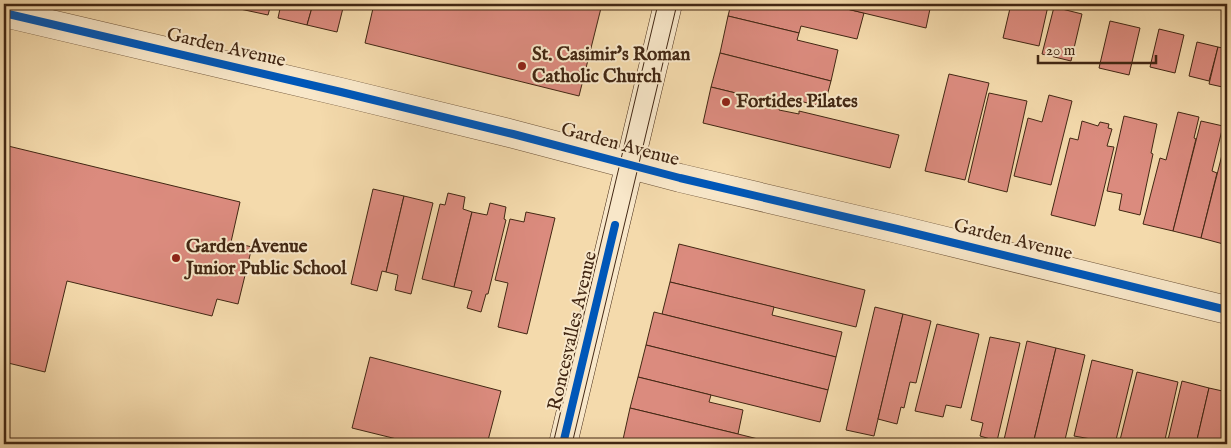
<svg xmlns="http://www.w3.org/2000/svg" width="1231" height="448" viewBox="0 0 1231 448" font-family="'IM FELL English',serif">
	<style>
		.building { fill: #db8b7e; stroke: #422713 }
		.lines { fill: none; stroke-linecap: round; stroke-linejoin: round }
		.street-casing { stroke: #6e5439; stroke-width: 29 }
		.secondary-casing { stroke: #422713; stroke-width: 29 }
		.street { stroke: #f8e7c9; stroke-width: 28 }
		.secondary { stroke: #f8e7c9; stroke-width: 28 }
		.tram { stroke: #422713; stroke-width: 1 }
		.cycleway-casing { stroke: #f8e7c9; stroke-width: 11 }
		.cycleway { stroke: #0057b8; stroke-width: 8 }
		.poi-dot { fill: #8f2418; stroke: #f8e7c9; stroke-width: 2 }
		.labels { text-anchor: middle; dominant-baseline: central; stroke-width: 4; stroke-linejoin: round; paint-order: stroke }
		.street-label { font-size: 19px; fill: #422713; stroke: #f8e7c9 }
		.poi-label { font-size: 19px; font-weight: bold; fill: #422713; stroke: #f8e7c9; text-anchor: start }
	</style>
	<rect width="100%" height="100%" fill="#f4daac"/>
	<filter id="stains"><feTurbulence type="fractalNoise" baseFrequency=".004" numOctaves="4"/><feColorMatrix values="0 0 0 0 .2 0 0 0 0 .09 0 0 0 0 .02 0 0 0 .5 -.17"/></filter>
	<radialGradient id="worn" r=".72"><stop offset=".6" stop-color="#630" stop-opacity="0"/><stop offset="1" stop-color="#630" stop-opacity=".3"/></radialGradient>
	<g class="building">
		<path d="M241,4h30l-3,11 -28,-6z"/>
		<path d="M281,4h32l-6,21 -29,-7z"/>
		<path d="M313,4h31l-7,28 -30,-7z"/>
		<path d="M374,4h228l-23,92 -214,-53z"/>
		<path d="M731,4h95l38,9 -7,26 -56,-13 -2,7 -71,-17z"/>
		<path d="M826,4h105l-5,24z"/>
		<path d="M1011,4h28l9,2 -9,40 -36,-8z"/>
		<path d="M1054,7l28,7 -11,47 -29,-7z"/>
		<path d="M728,16l71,17 -2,7 41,10 -7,31 -111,-28z"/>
		<path d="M1110,21l30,7 -11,47 -30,-7z"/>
		<path d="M1159,29l25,6 -9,38 -25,-6z"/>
		<path d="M1197,42l21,5 -9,34 -20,-5z"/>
		<path d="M1218,47l9,2v39l-18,-4z"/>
		<path d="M720,53l111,28 -7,26 -41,-10 -2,7 -70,-17z"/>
		<path d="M949,74l40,9 -24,97 -40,-9z"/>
		<path d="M711,87l70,17 -2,6 20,4v-3l100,24 -9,33 -187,-45z"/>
		<path d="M989,93l38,8 -20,91 -39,-10z"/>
		<path d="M1049,95l23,6 -21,84 -37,-9 14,-58 14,4z"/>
		<path d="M1178,112l21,5 -5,21 2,1 -23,92 -30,-7 17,-66 6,2z"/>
		<path d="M1124,116l33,8 -6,29 2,1 -13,61 -21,-5 3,-16 -15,-3z"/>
		<path d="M1082,121l16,5 2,-4 9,2 -1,4 4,1 -5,17 7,1 -19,79 -44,-11 19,-77 8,2z"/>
		<path d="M1201,121l22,5 -11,45 5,2 -16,65 -28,-7z"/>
		<path d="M1227,135v110l-26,-7z"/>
		<path d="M4,145l236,57 -9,40 21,5 -14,57 -21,-5 -5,17 -145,-35 -22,91 -41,-10z"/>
		<path d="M373,189l31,7 -18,76 -4,-1 -5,20 -26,-7z"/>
		<path d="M448,193l17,4 -2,12 9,3 -18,75 -32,-8 18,-75 5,1z"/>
		<path d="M404,196l29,7 -22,91 -16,-4 3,-15 -12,-3z"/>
		<path d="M490,203l16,4 -2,12 2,1 -18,74h-2l-5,18 -14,-4 5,-17 -18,-4 18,-75 15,3z"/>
		<path d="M526,212l29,6 -28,116 -29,-7 10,-44 -13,-3 15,-61 14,3z"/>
		<path d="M679,244l186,46 -9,37 -186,-45z"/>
		<path d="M670,282l104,25 -2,8 70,17 -6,25 -174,-43z"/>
		<path d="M875,307l28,7 -29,122 -28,-6z"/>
		<path d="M654,312l182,45 -8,33 -182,-45z"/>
		<path d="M903,314l28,7 -15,62 -6,-1 -6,26 -3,-1 -4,17 -19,-5z"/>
		<path d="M937,324l42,10 -18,74 -15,-3 -3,12 -28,-6z"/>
		<path d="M990,337l30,6 -23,98 -17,-5 3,-13 -12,-3z"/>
		<path d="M1027,341l29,7 -23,96h-30z"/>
		<path d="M646,345l182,45 -8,32 -182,-45z"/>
		<path d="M1056,348l29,7 -21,89h-11l-19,-4z"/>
		<path d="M370,357l131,34 -14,53h-70l-65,-16z"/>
		<path d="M1092,360l41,10 -18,74h-25l1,-5 -17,-3z"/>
		<path d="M1137,372l41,10 -14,62h-45z"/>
		<path d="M638,377l73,18 -2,7 34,8 -5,24 -108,-26z"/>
		<path d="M1182,381l27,7 -13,56h-29z"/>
		<path d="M1209,388l18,4v44l-2,8h-29z"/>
		<path d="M630,408l108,26 40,10h-156z"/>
	</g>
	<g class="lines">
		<defs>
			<path id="street" d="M4,13l337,79 172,42 167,44 217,51 330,81"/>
			<path id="secondary" d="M563,444l105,-440"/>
		</defs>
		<use href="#street" class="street-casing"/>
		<use href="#secondary" class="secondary-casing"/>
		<use href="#street" class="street"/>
		<use href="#secondary" class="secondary"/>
		<g class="tram">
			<path d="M553,444l105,-440"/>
			<path d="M572,444l105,-440"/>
		</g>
		<defs>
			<g id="cycleway">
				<path d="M4,13l337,79 172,42 167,44 217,51 330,81"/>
				<path d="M563,444l52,-219"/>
			</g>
		</defs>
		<use href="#cycleway" class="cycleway-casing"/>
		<use href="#cycleway" class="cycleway"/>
	</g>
	<g class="poi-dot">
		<circle cx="522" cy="66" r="5"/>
		<circle cx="726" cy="102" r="5"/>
		<circle cx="176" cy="258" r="5"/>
	</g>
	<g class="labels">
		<g class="street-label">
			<text transform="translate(226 48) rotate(13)">Garden Avenue</text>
			<text transform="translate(620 145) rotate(15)">Garden Avenue</text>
			<text transform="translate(1013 240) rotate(14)">Garden Avenue</text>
			<text transform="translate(573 331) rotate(-77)">Roncesvalles Avenue</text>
		</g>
		<g class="poi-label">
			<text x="532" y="55">St. Casimir's Roman<tspan x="532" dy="22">Catholic Church</tspan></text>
			<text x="736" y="102">Fortides Pilates</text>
			<text x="186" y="247">Garden Avenue<tspan x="186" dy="22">Junior Public School</tspan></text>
		</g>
	</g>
	<rect width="1231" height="448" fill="none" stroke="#f4daac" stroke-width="20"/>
	<rect x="5" y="5" width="1221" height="438" fill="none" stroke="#422713" stroke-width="2.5"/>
	<rect x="10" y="10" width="1211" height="428" fill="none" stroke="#422713"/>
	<path d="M1038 55v8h118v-8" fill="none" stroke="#422713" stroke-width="2.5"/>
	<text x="1046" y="55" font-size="15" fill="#422713" stroke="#f8e7c9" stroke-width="4" paint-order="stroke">20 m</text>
	<rect width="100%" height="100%" filter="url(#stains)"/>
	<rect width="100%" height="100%" fill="url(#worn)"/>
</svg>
